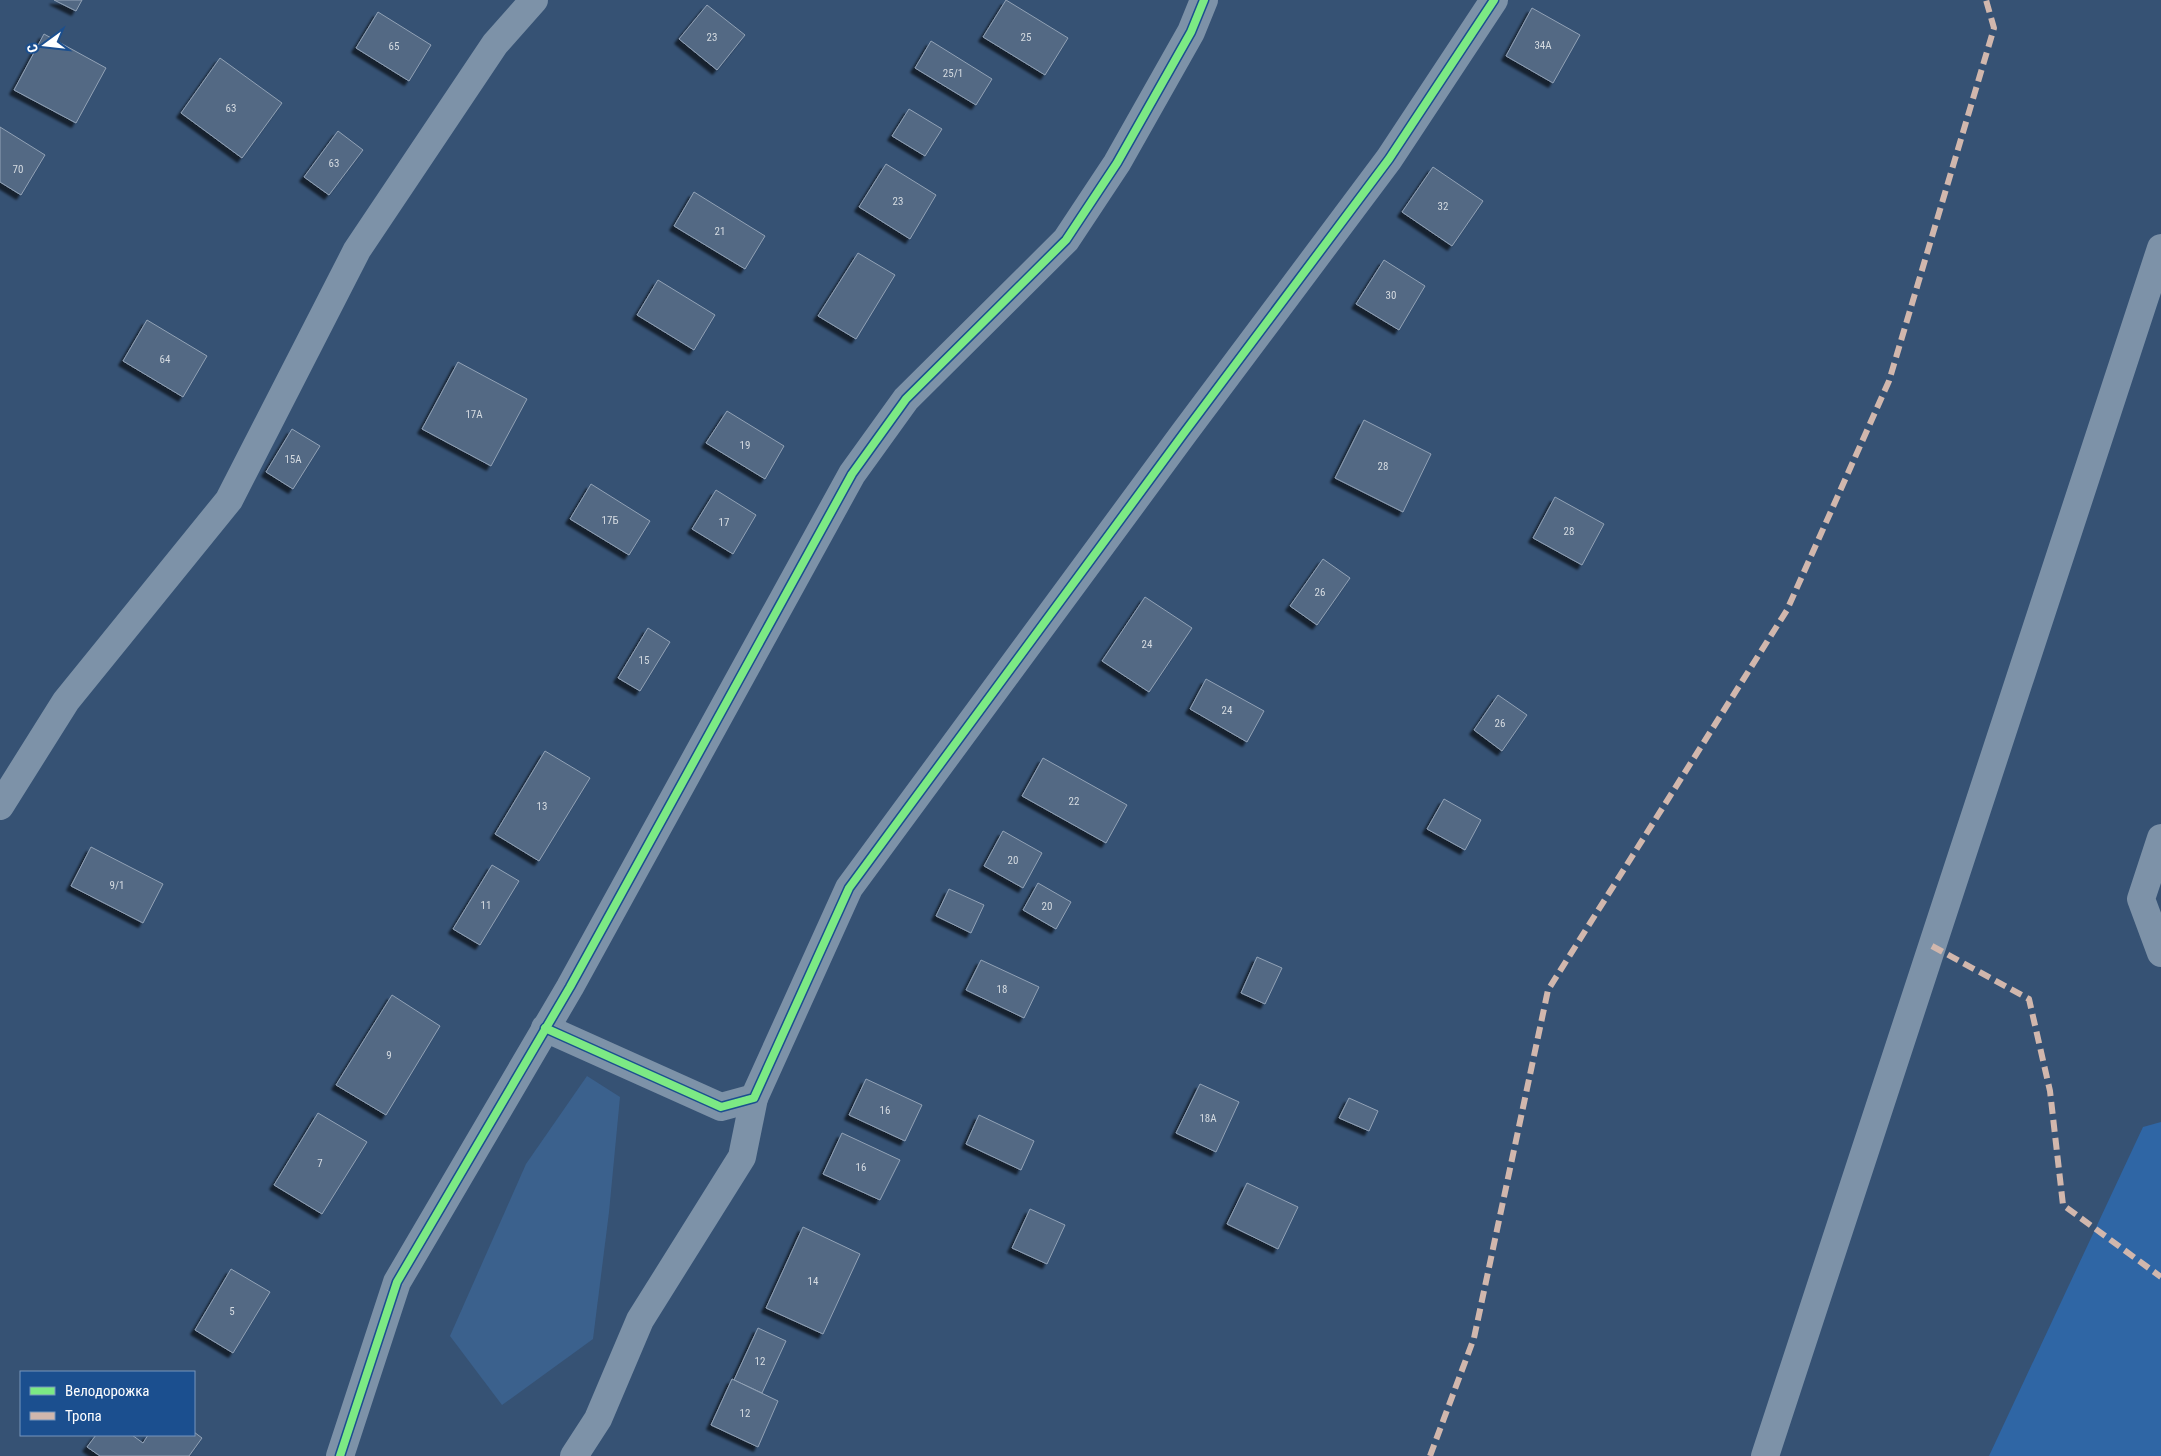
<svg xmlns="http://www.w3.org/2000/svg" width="2161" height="1456" viewBox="0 0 2161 1456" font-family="'Roboto Condensed',sans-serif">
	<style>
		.green { fill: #2f66a5 }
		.water { fill: #3b618d }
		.building { fill: #526984; stroke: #92a2b6; filter: url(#shadow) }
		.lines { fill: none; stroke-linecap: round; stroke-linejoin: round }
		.minor { stroke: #7d92a8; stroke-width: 28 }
		.quiet { stroke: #d1b7ad; stroke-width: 6; stroke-dasharray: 12 6; stroke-linecap: butt }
		.cycleway-casing { stroke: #1b4f8f; stroke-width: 11 }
		.cycleway { stroke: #7ce984; stroke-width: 8 }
		.labels { text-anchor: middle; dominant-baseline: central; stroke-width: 4; stroke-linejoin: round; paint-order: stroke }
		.number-label { font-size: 11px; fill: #d4dae0 }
	</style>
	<defs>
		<filter id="shadow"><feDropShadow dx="-4.5" dy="4.5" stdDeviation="1" flood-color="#0009"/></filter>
	</defs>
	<rect width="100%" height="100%" fill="#365274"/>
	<path class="green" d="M2161,1122v334h-172l154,-329z"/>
	<path class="water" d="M587,1076l33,21 -11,115 -16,127 -91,66 -52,-69 76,-172z"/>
	<g class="building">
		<path d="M54,0h28l-6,11z"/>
		<path d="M1006,0l62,38 -23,37 -62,-38z"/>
		<path d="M707,5l38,30 -28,35 -38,-31z"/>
		<path d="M1532,8l48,27 -27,48 -47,-27z"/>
		<path d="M378,12l53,33 -22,36 -53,-33z"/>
		<path d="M44,34l62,34 -30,55 -62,-33z"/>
		<path d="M931,41l61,38 -16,26 -61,-37z"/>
		<path d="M220,58l62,45 -40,55 -61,-45z"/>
		<path d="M909,109l33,20 -17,27 -33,-20z"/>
		<path d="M0,127l45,28 -24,40 -21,-13z"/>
		<path d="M338,131l25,19 -34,45 -25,-18z"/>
		<path d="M886,164l50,31 -26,44 -51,-32z"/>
		<path d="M1433,167l50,34 -31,45 -50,-34z"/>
		<path d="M694,192l71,44 -20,33 -71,-43z"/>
		<path d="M858,253l37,22 -39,64 -38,-23z"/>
		<path d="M1384,260l41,26 -26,44 -43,-26z"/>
		<path d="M658,280l57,35 -21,35 -57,-35z"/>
		<path d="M147,320l60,36 -24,41 -60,-36z"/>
		<path d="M458,362l69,37 -36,67 -69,-37z"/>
		<path d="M727,411l57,35 -19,33 -59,-36z"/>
		<path d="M1364,420l67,34 -28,58 -68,-34z"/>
		<path d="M292,429l28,17 -27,43 -27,-17z"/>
		<path d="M591,484l59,37 -21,34 -59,-36z"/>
		<path d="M716,490l40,25 -23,39 -41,-25z"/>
		<path d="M1555,497l49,27 -22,41 -49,-27z"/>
		<path d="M1323,559l27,19 -33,47 -27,-19z"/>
		<path d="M1145,597l47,31 -43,64 -47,-31z"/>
		<path d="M648,628l22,14 -30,49 -22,-13z"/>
		<path d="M1206,679l58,32 -17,31 -57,-33z"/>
		<path d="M1498,695l29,20 -25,36 -28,-21z"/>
		<path d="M545,751l45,27 -51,83 -44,-27z"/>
		<path d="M1043,758l84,47 -21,38 -84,-47z"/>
		<path d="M1444,799l37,21 -16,30 -38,-21z"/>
		<path d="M1003,831l39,22 -19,35 -39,-22z"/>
		<path d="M91,847l72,37 -20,39 -72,-37z"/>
		<path d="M492,865l27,16 -39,64 -27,-16z"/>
		<path d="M1038,883l33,19 -15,27 -33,-19z"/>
		<path d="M949,889l35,16 -13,28 -35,-17z"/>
		<path d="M1257,957l25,11 -17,36 -24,-11z"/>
		<path d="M981,960l58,27 -15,31 -58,-28z"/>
		<path d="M392,995l48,31 -54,89 -50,-30z"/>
		<path d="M866,1079l56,26 -17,36 -56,-26z"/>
		<path d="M1200,1084l39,18 -23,50 -40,-19z"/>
		<path d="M1349,1098l29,13 -9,20 -30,-13z"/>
		<path d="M318,1113l49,29 -45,72 -48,-29z"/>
		<path d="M979,1115l55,26 -13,29 -55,-26z"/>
		<path d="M842,1133l58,27 -20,40 -57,-26z"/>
		<path d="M1247,1183l51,24 -20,42 -51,-25z"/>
		<path d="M1030,1209l35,16 -18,39 -35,-16z"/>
		<path d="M803,1227l57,27 -37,80 -57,-26z"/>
		<path d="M231,1269l39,23 -37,61 -38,-23z"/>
		<path d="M758,1328l28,13 -24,52 -28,-13z"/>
		<path d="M732,1379l46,22 -20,46 -47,-22z"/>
		<path d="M194,1432l8,6 -13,18h-89l-13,-9 9,-12h36l11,8 5,-8h46z"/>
	</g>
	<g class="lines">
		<g class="minor">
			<path d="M0,806l66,-105 163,-201 128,-250 138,-206 39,-44"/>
			<path d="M2161,838l-20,61 20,54"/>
			<path d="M545,1028l176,79 33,-9 95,-210 335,-455 205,-274 105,-159"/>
			<path d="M340,1456l57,-174 173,-295 282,-513 54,-75 160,-159 51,-77 74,-131 13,-32"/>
			<path d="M574,1456l24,-37 42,-99 102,-163 12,-59"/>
			<path d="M1765,1456l396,-1208"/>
		</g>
		<g class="quiet">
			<path d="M1932,946l97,53 21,92 13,114 98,72"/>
			<path d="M1430,1456l44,-118 74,-348 239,-380 102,-229 105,-353 -8,-28"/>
		</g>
		<defs>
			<g id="cycleway">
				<path d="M545,1028l176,79 33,-9 95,-210 335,-455 205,-274 105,-159"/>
				<path d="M340,1456l57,-174 173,-295 282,-513 54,-75 160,-159 51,-77 74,-131 13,-32"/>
			</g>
		</defs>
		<use href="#cycleway" class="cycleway-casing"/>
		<use href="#cycleway" class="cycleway"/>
	</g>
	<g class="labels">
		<g class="number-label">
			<text x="712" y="37">23</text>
			<text x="1026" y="37">25</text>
			<text x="1543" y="45">34А</text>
			<text x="394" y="46">65</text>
			<text x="953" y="73">25/1</text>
			<text x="231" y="108">63</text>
			<text x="334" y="163">63</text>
			<text x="18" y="169">70</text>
			<text x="898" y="201">23</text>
			<text x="1443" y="206">32</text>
			<text x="720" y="231">21</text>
			<text x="1391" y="295">30</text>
			<text x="165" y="359">64</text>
			<text x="474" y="414">17А</text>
			<text x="745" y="445">19</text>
			<text x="293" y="459">15А</text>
			<text x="1383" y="466">28</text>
			<text x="610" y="520">17Б</text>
			<text x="724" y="522">17</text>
			<text x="1569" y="531">28</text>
			<text x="1320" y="592">26</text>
			<text x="1147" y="644">24</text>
			<text x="644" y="660">15</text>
			<text x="1227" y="710">24</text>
			<text x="1500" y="723">26</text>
			<text x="1074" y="801">22</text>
			<text x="542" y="806">13</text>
			<text x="1013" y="860">20</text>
			<text x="117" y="885">9/1</text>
			<text x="486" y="905">11</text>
			<text x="1047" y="906">20</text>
			<text x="1002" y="989">18</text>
			<text x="389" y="1055">9</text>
			<text x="885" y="1110">16</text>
			<text x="1208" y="1118">18А</text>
			<text x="320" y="1163">7</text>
			<text x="861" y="1167">16</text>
			<text x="813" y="1281">14</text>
			<text x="232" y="1311">5</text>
			<text x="760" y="1361">12</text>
			<text x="745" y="1413">12</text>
		</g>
	</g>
	<rect x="20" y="1371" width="175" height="65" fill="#1b4f8f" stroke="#7695bc"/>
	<rect x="30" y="1387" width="25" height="8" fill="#7ce984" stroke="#7695bc"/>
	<text x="65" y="1396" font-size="15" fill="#ffffff">Велодорожка</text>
	<rect x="30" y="1412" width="25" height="8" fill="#d1b7ad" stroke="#7695bc"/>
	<text x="65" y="1421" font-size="15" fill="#ffffff">Тропа</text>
	<g transform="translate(45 45) rotate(255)" stroke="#1b4f8f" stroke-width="4" paint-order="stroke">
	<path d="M0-4L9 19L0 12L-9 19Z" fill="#ffffff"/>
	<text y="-8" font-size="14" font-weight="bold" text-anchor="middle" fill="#ffffff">С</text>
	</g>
</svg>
